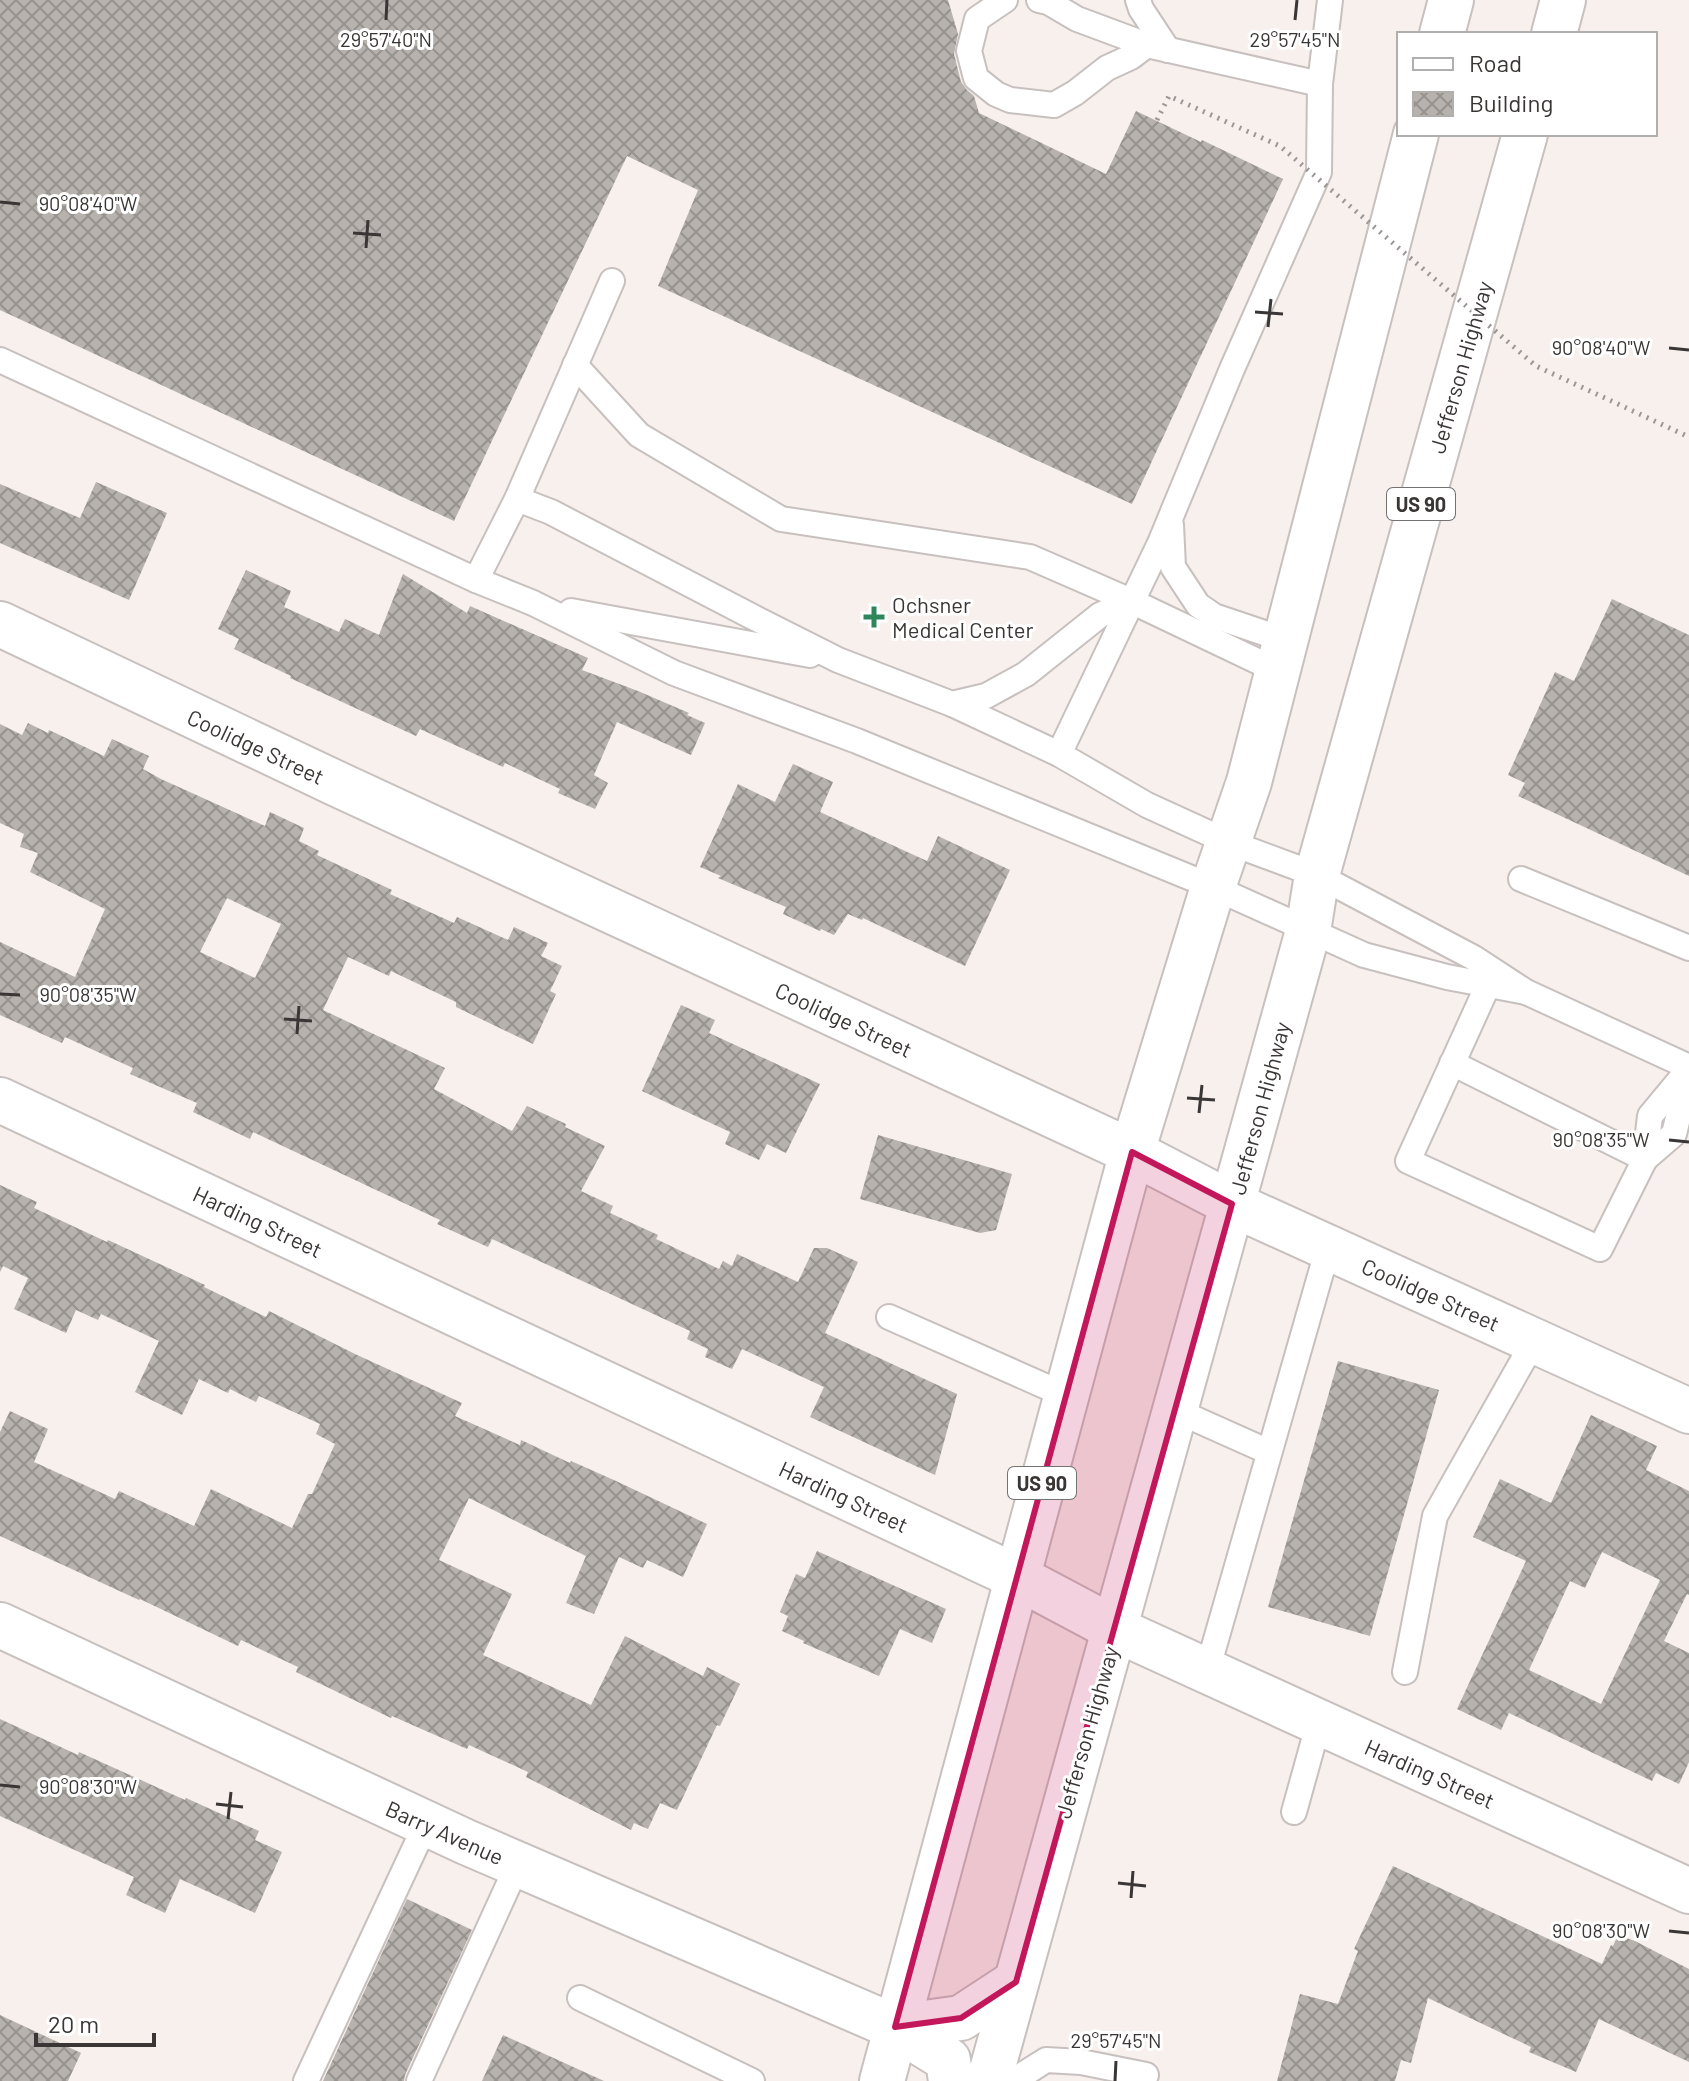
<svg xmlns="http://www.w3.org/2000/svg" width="1689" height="2081" viewBox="0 0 1689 2081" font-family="Barlow,sans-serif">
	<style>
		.building { fill: url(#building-cross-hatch); fill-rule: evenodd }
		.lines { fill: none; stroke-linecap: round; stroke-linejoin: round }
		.service-casing { stroke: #c7c0be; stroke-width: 28 }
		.minor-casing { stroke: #c7c0be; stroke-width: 48 }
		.primary-casing { stroke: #c7c0be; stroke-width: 48 }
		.service { stroke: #fff; stroke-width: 24 }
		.minor { stroke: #fff; stroke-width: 44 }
		.primary { stroke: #fff; stroke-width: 44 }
		.path-bridge { stroke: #9c9795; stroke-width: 5; stroke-dasharray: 2 6; stroke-linecap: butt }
		.marked { fill: #c2185b; fill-opacity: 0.2; stroke: #c2185b; stroke-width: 6; stroke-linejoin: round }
		.ticks { fill: none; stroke: #393635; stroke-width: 3 }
		.poi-dot { fill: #2f865b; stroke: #fff; stroke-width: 3 }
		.labels { text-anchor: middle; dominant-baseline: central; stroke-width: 6; stroke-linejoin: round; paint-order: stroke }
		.shield { fill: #fff; stroke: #747272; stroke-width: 2 }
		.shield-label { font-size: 20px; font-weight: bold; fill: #393635 }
		.street-label { font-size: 22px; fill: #393635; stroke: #fff }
		.poi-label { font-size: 22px; fill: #393635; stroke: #fff; text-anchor: start }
		.ticks-label { font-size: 20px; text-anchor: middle; fill: #393635; stroke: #fff; stroke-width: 6; stroke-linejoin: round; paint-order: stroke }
	</style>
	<defs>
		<pattern id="building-cross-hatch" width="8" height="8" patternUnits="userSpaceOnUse" patternTransform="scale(2)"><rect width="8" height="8" fill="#b7b2ad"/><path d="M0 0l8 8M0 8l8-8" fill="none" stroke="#96928e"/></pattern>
	</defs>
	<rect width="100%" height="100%" fill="#f7f0ed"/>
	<g class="building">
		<path d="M0,0h948l10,34 -4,20 7,28 6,8 7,6 5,17 127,61 30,-63 65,31 1,-2 81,39 -151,325 -474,-218 40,-96 -71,-34 -173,365 -454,-211z"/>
		<path d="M96,482l71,31 -38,87 -129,-57v-59l80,34z"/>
		<path d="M246,570l45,21 -7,16 55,25 6,-13 34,16 24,-61 64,39 3,-7 118,52 -6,12 56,21 51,22 -2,2 18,8 -14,32 -74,-33 -23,53 14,8 -13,26 -37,-16 2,-4 -55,-26 -2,4 -83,-38 -4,7 -126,-58 1,-2 -57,-27 5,-10 -21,-10z"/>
		<path d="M1612,599l77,36v241l-171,-80 7,-13 -17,-8 47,-103 19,9z"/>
		<path d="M28,723l20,10 1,-3 55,26 8,-17 37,17 -6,13 18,10 104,47 5,-14 34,16 -5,13 20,10 -2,4 75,35 -2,4 64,29 3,-6 51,23 6,-13 34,16 -7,13 21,10 -12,25 6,3 -23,50 -77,-37v-5l-65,-31 -2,5 -41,-19 -25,53 122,58 -11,21 78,42 15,-25 39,18 -1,3 40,19 -24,45 32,15 -3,7 48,22 -2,4 63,30 4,-8 9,5 5,-12 61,28 16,-34h13l31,14 -33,71 132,61 -22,81 -125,-58 14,-30 -82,-38 -10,20 -27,-12 3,-8 -21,-10 3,-8 -198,-92 -4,8 -51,-23 3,-4 -187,-88 -3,7 -57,-27 4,-9 -67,-29 3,-6 -68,-31 -3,6 -62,-28v-73l75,35 30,-68 -75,-37 8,-19 -18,-6 4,-13 -24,-11v-99l22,11zM227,898l54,26 -26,54 -55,-26z"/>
		<path d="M793,764l40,18 -13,30 107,49 11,-25 72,34 -45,96 -102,-48 -1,2 -14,-6 -14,21 -13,-6 -1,2 -37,-17 3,-7 -68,-29 3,-2 -21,-9 38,-83 37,18z"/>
		<path d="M681,1005l34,15 -6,13 111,51 -34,69 -19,-9 -8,16 -34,-16 5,-12 -88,-41z"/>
		<path d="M878,1135l134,39 -16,56 -16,3 -120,-34z"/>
		<path d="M0,1185l37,17 -3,6 73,34 1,-2 97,45 -1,2 62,30 3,-6 86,43 107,49 -7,13 65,29 1,-5 49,23 1,-2 45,20 91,43 -24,53 -36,-17 -4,8 -24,-11 -25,57 -28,-11 20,-47 -117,-58 -30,62 73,34 -29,61 108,50 34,-69 78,40 4,-9 33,17 -20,42 -3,-1 -40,85 -17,-7 -12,26 -14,-6 -3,7 -105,-53 2,-5 -59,-27 -2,4 -75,-33 -1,2 -95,-46 2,-5 -57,-27 -3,6 -98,-47 -1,1 -139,-64v-104l10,-21 38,18 -14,33 81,37 4,-8 75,35 17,-37 81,39 16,-34h4l23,-50 -19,-10 4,-10 -61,-28 -3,6 -26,-13 -2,4 -29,-14 -17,36 -47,-23 24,-51 -58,-27 -3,6 -22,-10 -10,23 -52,-24 14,-31 -25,-12 -3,6z"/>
		<path d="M1338,1361l101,29 -69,246 -102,-29z"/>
		<path d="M1591,1415l66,31 -11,24 43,21v104l-2,-1 -23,47 25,12v109l-10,22 -23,-11 -4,8 -143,-68 -8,17 -44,-21 69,-148 -53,-24 27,-58 51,24zM1602,1552l58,28 -59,124 -72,-34 41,-89 15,7z"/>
		<path d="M817,1551l129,58 -14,34 -32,-14 -21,47 -76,-33 1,-2 -22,-10 6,-15 -8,-4 16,-38 9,4z"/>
		<path d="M0,1719l78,36 1,-3 106,48 1,-2 73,33 -4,9 27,12 -27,61 -75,-34 -15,34 -39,-18 8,-18 -134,-61z"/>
		<path d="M1393,1866l209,98 9,-19 2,1 5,-11 17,6 54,28v93l-90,-43 -23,53 -47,-20 2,-5 -103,-49 -17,65 -10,-3 -6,21h-118l23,-87 38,10 20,-53 -4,-2z"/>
		<path d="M407,1899l65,31 -67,145 -1,6h-81z"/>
		<path d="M0,2015l81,38 -13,28h-68z"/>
		<path d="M503,2035l101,46h-122z"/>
	</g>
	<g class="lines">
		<defs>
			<g id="service">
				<path d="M1005,0l-28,19 -8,32 7,27 20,16 14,6 44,5 21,-12 32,-25 24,-11 16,-12"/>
				<path d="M1039,0l9,2 29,17 70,26 173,39"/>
				<path d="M1138,0l3,9 27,41"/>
				<path d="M0,360l476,220 57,23 141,70 183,68 356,146 151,68 83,22 79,15"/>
				<path d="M575,365l64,70 142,84 249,38 101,44 147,70"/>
				<path d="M517,499l34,13 198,103 89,45 114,44 107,50 88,51 81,37 89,33 157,83 52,34 163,75"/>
				<path d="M1171,525l2,42 25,38 16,11 71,24"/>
				<path d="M476,580l41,-81 95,-218"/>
				<path d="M571,611l239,44"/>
				<path d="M952,704l34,-8 40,-22 74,-59 31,-14"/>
				<path d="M1059,754l101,-211 72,-174 87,-197 1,-88 10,-84"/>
				<path d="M1521,879l168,69"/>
				<path d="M1452,1063l193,96 -45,90 -192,-88 80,-176"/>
				<path d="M1645,1159l5,-43 39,-47"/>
				<path d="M1645,1159l29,-25 14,-58"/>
				<path d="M889,1317l176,78"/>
				<path d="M1175,1410l94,42"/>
				<path d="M1207,1671l121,-423"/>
				<path d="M1405,1672l30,-156 99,-175"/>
				<path d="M1294,1812l25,-90"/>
				<path d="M580,1998l172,83"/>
				<path d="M306,2081l120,-257"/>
				<path d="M419,2081l99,-217"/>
				<path d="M1013,2081l33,-21 35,2 65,13"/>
			</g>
			<g id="minor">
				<path d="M0,624l333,158 799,370 100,52 457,207"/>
				<path d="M0,1100l1017,477 98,52 574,262"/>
				<path d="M0,1625l466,217 429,185"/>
			</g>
			<g id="primary">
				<path d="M1442,34l9,-34"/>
				<path d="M1554,34l9,-34"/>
				<path d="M895,2027l66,-9 55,-36"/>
				<path d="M895,2027l53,33 3,21"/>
				<path d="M882,2081l250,-929 81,-265 36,-105 167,-648"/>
				<path d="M989,2081l319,-1150 9,-56 208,-741"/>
			</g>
		</defs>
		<use href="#service" class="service-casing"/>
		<use href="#minor" class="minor-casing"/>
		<use href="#primary" class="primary-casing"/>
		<use href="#service" class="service"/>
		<use href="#minor" class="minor"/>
		<use href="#primary" class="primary"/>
		<path class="path-bridge" d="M1157,120l12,-24 111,50 256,220 153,71"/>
	</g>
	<path class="marked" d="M1132,1152l100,52 -216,778 -55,36 -66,9z"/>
	<path class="ticks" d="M386,20l1,-20M1295,20l2,-20M0,202l20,2M353,233l28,2M366,248l2,-28M1255,312l28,2M1268,327l3,-28M1669,348l20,2M0,994l20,1M284,1019l28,2M297,1034l2,-28M1187,1098l28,2M1199,1113l3,-28M1669,1140l20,2M0,1785l20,2M216,1804l27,3M228,1819l3,-27M1118,1883l28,3M1131,1898l2,-27M1669,1931l20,2M1115,2081l1,-20"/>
	<path class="poi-dot" d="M870 605h8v8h8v8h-8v8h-8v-8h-8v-8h8z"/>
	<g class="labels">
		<g class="shield">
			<rect x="1387" y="488" width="68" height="32" rx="6"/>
			<rect x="1008" y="1467" width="68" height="32" rx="6"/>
		</g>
		<g class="shield-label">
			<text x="1421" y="504">US 90</text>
			<text x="1042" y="1483">US 90</text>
		</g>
		<g class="street-label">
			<text transform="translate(1460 367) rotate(-74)">Jefferson Highway</text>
			<text transform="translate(256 746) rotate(25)">Coolidge Street</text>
			<text transform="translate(844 1019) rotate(25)">Coolidge Street</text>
			<text transform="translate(1259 1108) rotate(-75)">Jefferson Highway</text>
			<text transform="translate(258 1221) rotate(25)">Harding Street</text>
			<text transform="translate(1431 1294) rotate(24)">Coolidge Street</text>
			<text transform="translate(844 1496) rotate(25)">Harding Street</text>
			<text transform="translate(1086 1732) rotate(-74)">Jefferson Highway</text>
			<text transform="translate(1430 1773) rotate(24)">Harding Street</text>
			<text transform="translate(445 1832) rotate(24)">Barry Avenue</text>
		</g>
		<g class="poi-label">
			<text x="892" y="604">Ochsner<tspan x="892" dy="25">Medical Center</tspan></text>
		</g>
	</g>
	<g class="ticks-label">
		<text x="386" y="47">29°57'40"N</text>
		<text x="1295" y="47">29°57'45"N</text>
		<text x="88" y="211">90°08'40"W</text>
		<text x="1601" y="355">90°08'40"W</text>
		<text x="88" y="1002">90°08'35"W</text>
		<text x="1601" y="1147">90°08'35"W</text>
		<text x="88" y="1794">90°08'30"W</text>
		<text x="1601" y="1938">90°08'30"W</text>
		<text x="1116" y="2048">29°57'45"N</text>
	</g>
	<rect x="1397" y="32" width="260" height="104" fill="#ffffff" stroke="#b0afae" stroke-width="2"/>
	<rect x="1413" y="58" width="40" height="12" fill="#ffffff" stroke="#b0afae" stroke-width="2"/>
	<text x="1469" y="72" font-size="24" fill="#393635">Road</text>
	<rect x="1413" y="92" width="40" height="24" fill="url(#building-cross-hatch)" stroke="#b0afae" stroke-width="2"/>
	<text x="1469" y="112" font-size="24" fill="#393635">Building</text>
	<path d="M36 2033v12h118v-12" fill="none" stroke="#393635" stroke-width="4"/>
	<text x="48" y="2033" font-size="24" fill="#393635" stroke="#ffffff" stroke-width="6" paint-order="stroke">20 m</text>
</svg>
